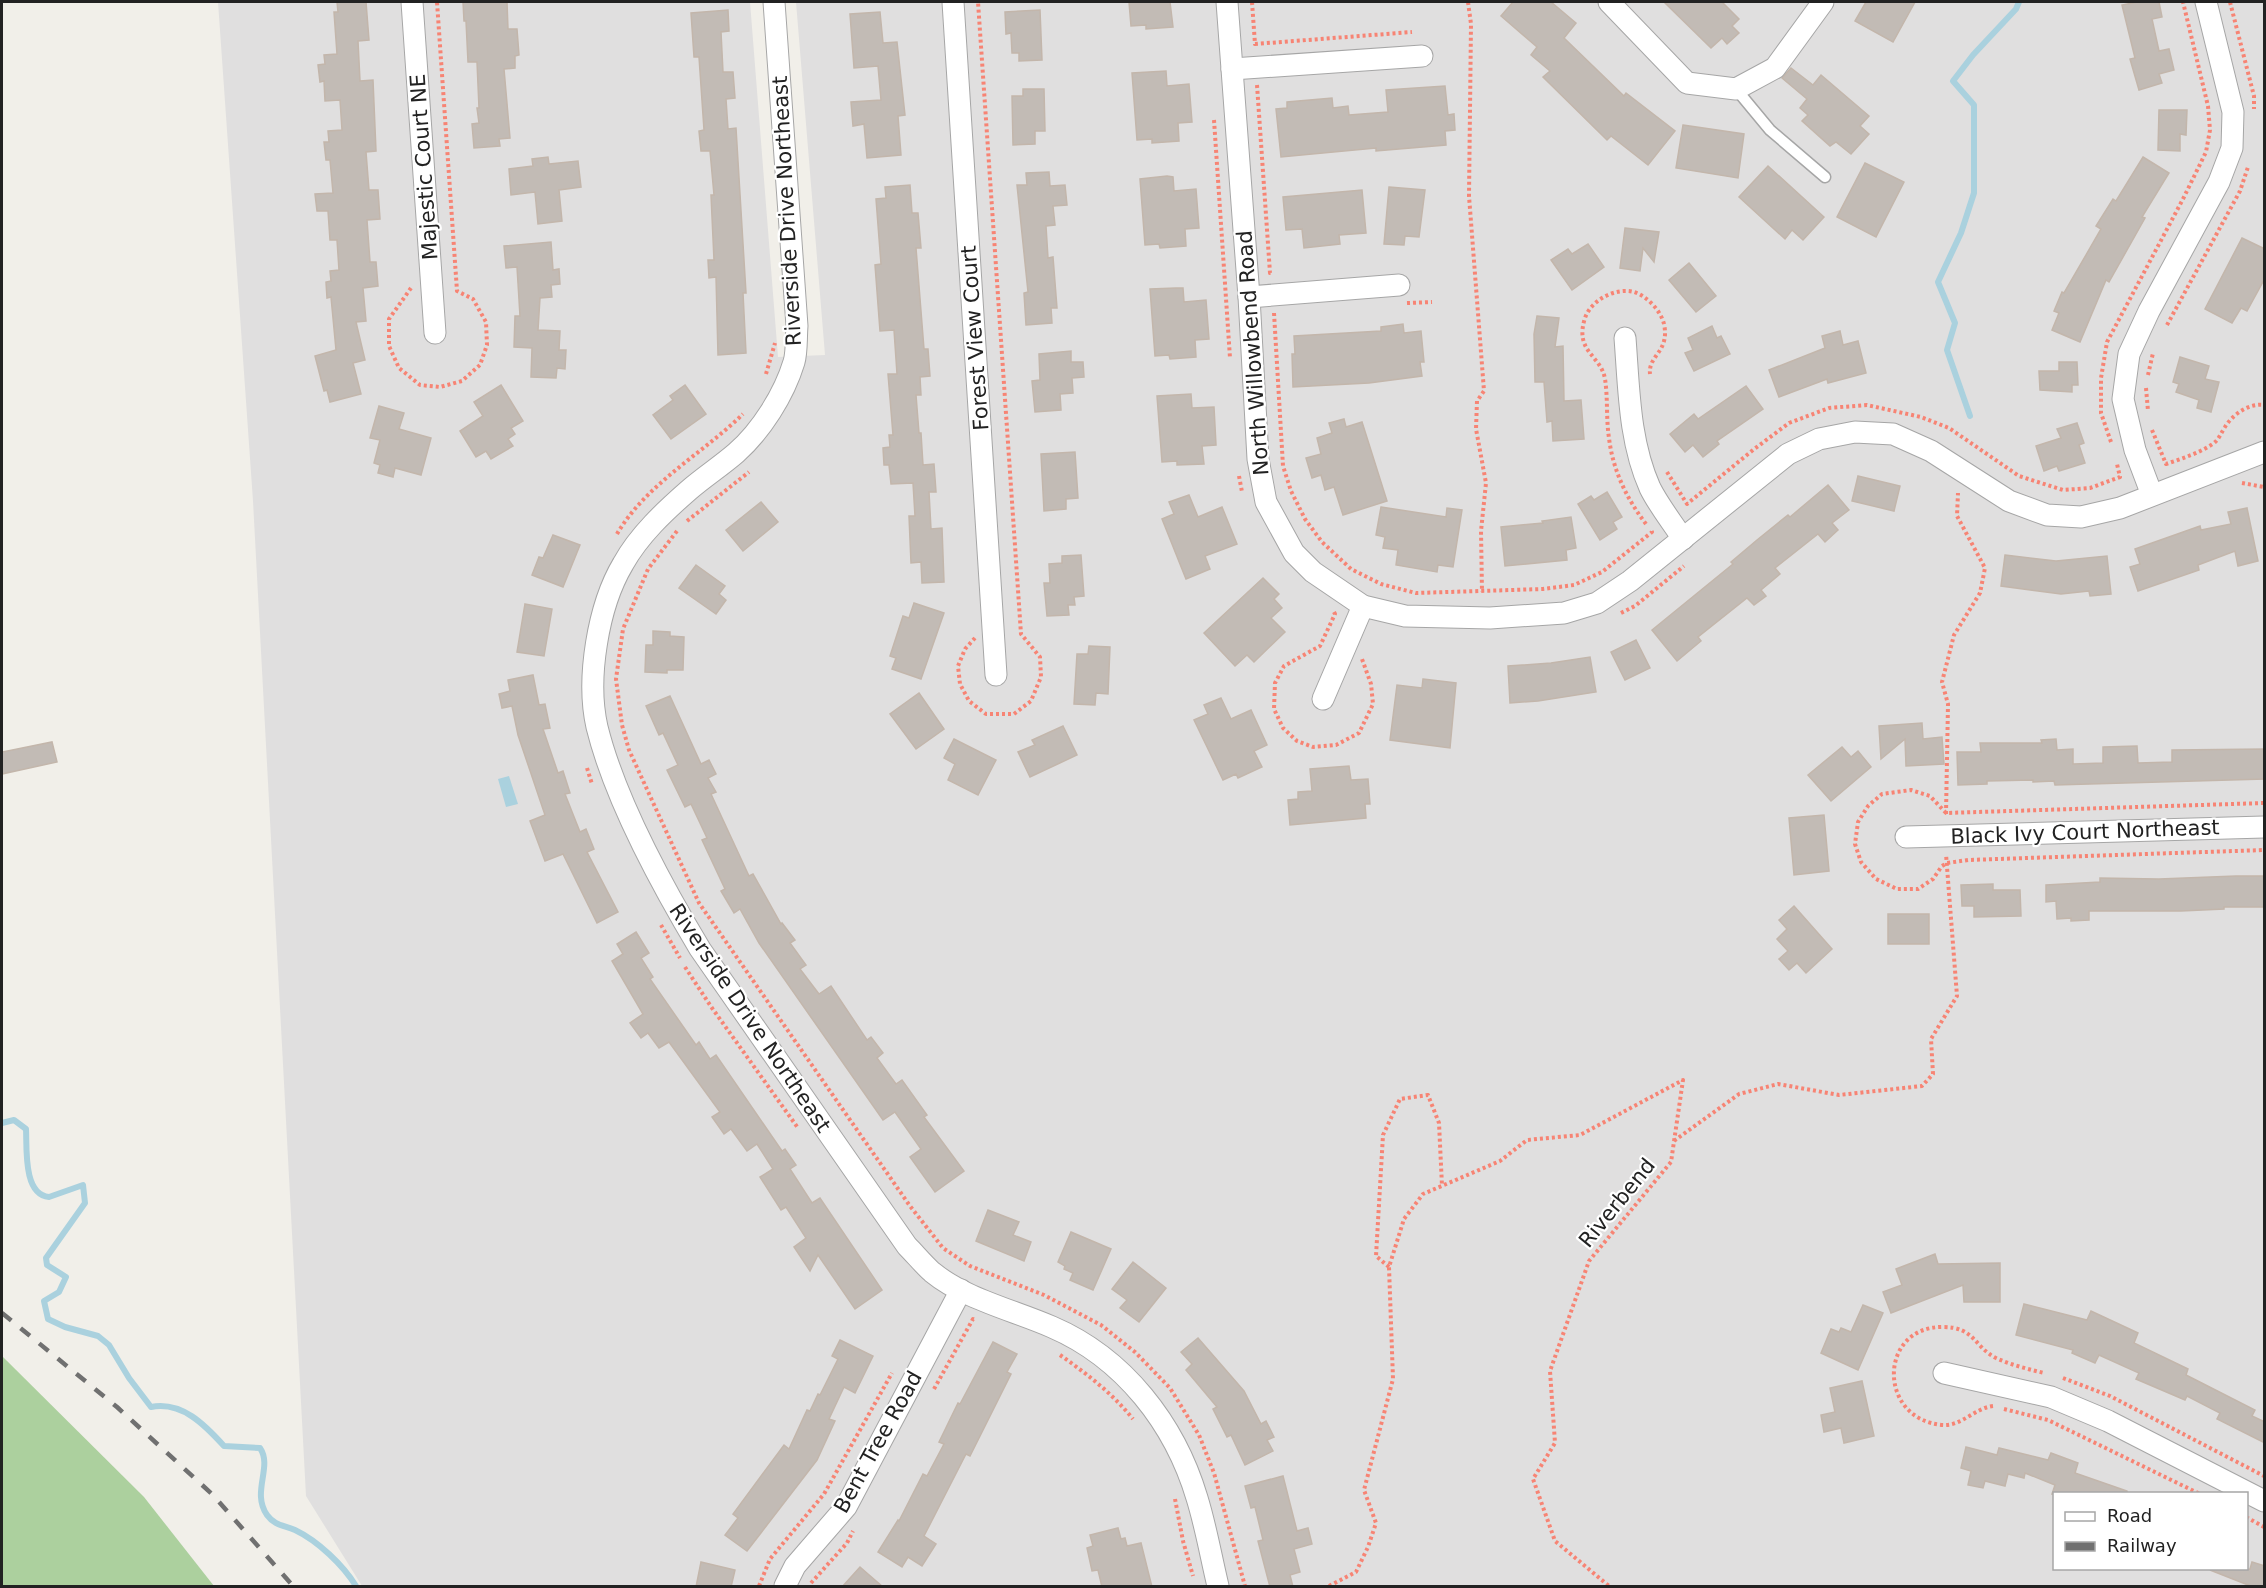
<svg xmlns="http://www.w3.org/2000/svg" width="2266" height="1588" viewBox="0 0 2266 1588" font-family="'DejaVu Sans',sans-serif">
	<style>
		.residential { fill: #e0dfdf; fill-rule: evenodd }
		.forest { fill: #acd09e }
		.water { fill: #aad1de }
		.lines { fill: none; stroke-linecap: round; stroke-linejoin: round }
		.stream { stroke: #aad1de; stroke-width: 6 }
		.building { fill: #c2bbb5; stroke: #c3b6ab; stroke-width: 1.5 }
		.lane-casing { stroke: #a6a6a6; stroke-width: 13 }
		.street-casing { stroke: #a6a6a6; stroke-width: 23 }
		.path { stroke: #f78474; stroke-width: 4; stroke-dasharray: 3 3; stroke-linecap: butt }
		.lane { stroke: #fff; stroke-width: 10 }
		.street { stroke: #fff; stroke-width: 21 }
		.rail { stroke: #707070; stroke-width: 4.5; stroke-dasharray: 12 12; stroke-linecap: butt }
		.labels { text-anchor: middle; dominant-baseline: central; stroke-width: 4.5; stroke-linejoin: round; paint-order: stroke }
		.street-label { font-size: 21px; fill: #222; stroke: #fff }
	</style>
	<rect width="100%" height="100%" fill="#f1efe9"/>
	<path class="residential" d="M218,2h532l28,355 47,-2 -29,-353h1468v1584h-1902l-56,-90 -53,-995zM2054,1494h192v74h-192z"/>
	<path class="forest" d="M2,1356l142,141 70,89h-212z"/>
	<path class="water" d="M509,776l9,28 -12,3 -8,-28z"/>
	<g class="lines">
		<g class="stream">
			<path d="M1970,416l-23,-66 8,-27 -17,-41 23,-49 13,-40v-88l-21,-24 20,-26 43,-46 3,-7"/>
			<path d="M2,1123l12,-3 12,9c1,19 -3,66 23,68l34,-12 2,18 -39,55 1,7 19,12 -7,15 -15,9 4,18 17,8 33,9 11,9 20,33 22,29c31,-6 54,18 73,39l36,2c13,19 -9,44 7,67 8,11 17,10 28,15 23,11 48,35 61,56"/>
		</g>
	</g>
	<g class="building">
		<path d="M337,2h29l3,38 -11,1 2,40 13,-1 3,71 -10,1 3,38h9l2,29 -13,1 3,42h6l2,24 -15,2 3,33 -10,1 9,38 -12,3 8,31 -31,8 -3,-12 -3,1 -9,-35 21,-6 -5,-53 -4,1 -1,-16 5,-1 -1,-10 9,-1 -2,-30h-7l-2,-29h-11l-2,-17 18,-1 -3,-33h-4l-2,-18h5l-1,-11 14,-1 -2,-30 -15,1 -1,-20 -4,1 -2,-17 7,-1 -1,-9 13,-1 -3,-42h4z"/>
		<path d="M463,2h44l1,27h9l2,26 -4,1v12l-11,1 6,69 -11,1 1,7 -26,2 -2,-24 7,-1 -2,-15h2l-2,-46h-9l-2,-41h-2z"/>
		<path d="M1129,2h41l3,25 -27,2v-4l-15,1z"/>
		<path d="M1513,2h38l25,21 -12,15 60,58 2,-3 49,38 -27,34 -37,-29 -4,4 -64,-63 7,-6 -19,-16 6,-8 -36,-31z"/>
		<path d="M1664,2h58l17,17 -7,7 7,7 -12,11 -5,-6 -11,10z"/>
		<path d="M1866,2h49l-22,40 -38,-21z"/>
		<path d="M2137,2h22l3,15 -10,2 7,32 10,-2 5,21 -15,4 3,9 -23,7 -9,-31 5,-1 -13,-53z"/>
		<path d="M728,10l1,21 -8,1 2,40h10l2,26 -9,1 2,30 8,-1 10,165h-3l3,60 -28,2 -2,-78 -7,1 -1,-18h6l-3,-65h3l-4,-44h-9l-2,-20 5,-1 -5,-73h-5l-3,-44z"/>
		<path d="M1040,10l2,50 -23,1v-8h-7l-1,-20 -5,1 -1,-22z"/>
		<path d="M880,12l3,31 14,-1 8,73 -7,1 3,39 -34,3 -3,-34 -11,2 -2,-24 30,-2 -3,-34 -24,2 -4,-54z"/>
		<path d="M1791,68l22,17 8,-10 48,41 -9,10 9,8 -18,20 -15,-12 -6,4 -28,-25 6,-6 -8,-7 7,-9 -25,-21z"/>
		<path d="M1166,71l1,15 22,-2 3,38 -14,1 1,18 -27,2v-4l-15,1 -5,-67z"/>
		<path d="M1445,86l3,29 6,-1 1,16 -10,1 1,14 -70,6v-3l-95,9 -5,-48 11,-1v-6l45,-4 1,10 15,-2 1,9 39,-3 -2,-22z"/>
		<path d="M1023,89h21l1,42h-10v13l-22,1 -1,-49h11z"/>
		<path d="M2159,110h28l-1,25 -6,-1v17l-22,-1z"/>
		<path d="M1683,125l61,9 -6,44 -62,-10z"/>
		<path d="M548,157l1,7 29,-3 3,26 -22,3 3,31 -24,3 -3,-32 -24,3 -2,-26 24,-3 -1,-7z"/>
		<path d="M2143,157l26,16 -27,44 3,1 -36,64 -3,-2 -26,62 -28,-12 7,-17 -5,-2 8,-19 2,1 37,-64 -5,-3 17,-27 3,2z"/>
		<path d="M1865,163l39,19 -28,55 -39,-20z"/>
		<path d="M1768,166l56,51 -21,23 -11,-10 -7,9 -46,-42z"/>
		<path d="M1049,172l1,14 15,-1 2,20 -14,1 2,19 -9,1 2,32 5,-1 4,51h-6l1,15 -26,2 -2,-32 4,-1 -11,-107h10l-1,-12z"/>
		<path d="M1167,176l6,1 1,14 22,-2 3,39 -14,1 1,17 -26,2 -1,-4 -14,1 -5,-66z"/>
		<path d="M910,185l2,28h6l3,35h-5l8,101h4l2,27 -10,1 1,18h-5l3,38h2l2,32 11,-1 2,28h-7l2,37 11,-1 2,54 -22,1 -1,-21 -10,1 -2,-47h6l-2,-33 -22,1 -2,-19h-5l-1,-17 7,-1 -1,-12h4l-5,-61h9l-3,-44 -14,1 -5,-66 6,-1 -5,-65 10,-1 -1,-11z"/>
		<path d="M1389,187l36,3 -6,47 -14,-1 -1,9 -20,-1z"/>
		<path d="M1362,190l4,43 -27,2 1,9 -36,4 -2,-19 -16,1 -3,-33z"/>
		<path d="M1625,228l34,4 -5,30 -11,-14 -3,23 -20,-3z"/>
		<path d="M2242,238l23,11v29l-18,33 -6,-3 -9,15 -27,-14z"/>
		<path d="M551,242l2,28 6,-1 1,15 -9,1 1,12 -12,1 -2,32 22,1 -1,19h7l-1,19 -8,-1 -1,10 -25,-1 1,-29 -18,-1 1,-31h5l-3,-49 -11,1 -2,-22z"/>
		<path d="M1588,244l16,23 -32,23 -21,-30 17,-11 4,5z"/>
		<path d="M1689,263l27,33 -20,16 -27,-32z"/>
		<path d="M1176,288h7l1,14 22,-2 3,39 -14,1 1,17 -26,2 -1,-4 -14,1 -5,-67z"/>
		<path d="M1537,316l22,2 -4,29 8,-1 1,55 17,-1 3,39 -31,2 -1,-20 -5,1 -3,-40h-9l-1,-48z"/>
		<path d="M1403,324l1,9 17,-2 3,31h-4l2,14 -53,7 -76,4 -1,-33h3l-1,-18 87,-5v-4z"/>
		<path d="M1712,326l5,12 4,-2 9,18 -36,17 -9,-18 8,-3 -5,-12z"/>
		<path d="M1840,331l3,14 15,-4 8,32 -38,10 -1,-4 -48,18 -10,-27 56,-22 -3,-12z"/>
		<path d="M1071,351v11h12l1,15 -12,1 1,15 -13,1 1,16 -26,2 -3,-31 8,-1 -1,-26z"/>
		<path d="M2180,357l29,9 -4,13 14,3 -8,30 -14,-4 2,-8 -23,-8 3,-8 -6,-2z"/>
		<path d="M2059,362h18l1,23h-6v7l-32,-2 -1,-19h20z"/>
		<path d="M501,385l22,36 -12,7 4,6 -7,5 5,7 -22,13 -5,-8 -10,6 -16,-26 23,-15 -9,-14z"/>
		<path d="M685,385l21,29 -35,25 -18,-24 20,-15 -3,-4z"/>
		<path d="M1746,386l17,23 -46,32 2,3 -16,13 -10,-12 -8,7 -15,-18 24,-20 4,5z"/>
		<path d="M1191,394l1,14 22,-1 2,38 -14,1 2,18 -27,1v-4l-15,1 -5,-66z"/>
		<path d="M379,406l25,7 -5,16 32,9 -10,37 -26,-7 -2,9 -15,-4 2,-8 -6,-2 6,-23 -10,-2z"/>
		<path d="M1344,419l2,8 16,-5 25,79 -44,14 -9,-28 -9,3 -4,-15 -9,3 -6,-20 15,-4 -4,-16 15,-5 -3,-10z"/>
		<path d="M2077,423l7,20 -5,2 6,18 -26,8 -2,-5 -13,5 -8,-25 25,-8 -4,-9z"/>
		<path d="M1075,452l3,46 -12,1v10l-22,2 -3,-57z"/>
		<path d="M1858,476l42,10 -6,25 -42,-10z"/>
		<path d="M1828,485l21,25 -17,13 6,7 -13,12 -7,-8 -43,34 5,6 -19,16 5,6 -12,9 -7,-7 -49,39 3,4 -24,20 -25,-31 81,-66 -2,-2 26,-22 31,-25 2,2z"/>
		<path d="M1607,492l15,25 -9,5 4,7 -17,11 -22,-36 13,-8 3,4z"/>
		<path d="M1189,495l9,22 24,-10 15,37 -32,12 5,13 -24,10 -24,-60 12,-5 -5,-12z"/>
		<path d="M761,502l17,20 -35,29 -17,-21z"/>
		<path d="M1381,507l65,10 1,-9 15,2 -9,57 -15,-2 -1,7 -41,-7 2,-15 -15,-2 2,-11 -9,-2z"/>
		<path d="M2247,508l11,53 -20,5 -3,-15 -37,14 1,5 -61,21 -8,-24 10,-3 -5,-15 65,-23 1,4 30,-6 -3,-12z"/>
		<path d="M1571,517l5,31 -10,2 1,10 -62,6 -4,-39 42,-4 -1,-2z"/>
		<path d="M553,535l27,10 -17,42 -31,-12 7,-18 4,1z"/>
		<path d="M1081,555l3,41 -10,1 1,8h-7l1,10 -22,1 -3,-33h6l-1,-19 13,-1v-7z"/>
		<path d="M2005,555l51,6 51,-5 4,38 -21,2 -1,-5 -28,3 -60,-8z"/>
		<path d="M696,565l29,21 -6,8 7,6 -10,14 -37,-26z"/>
		<path d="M1263,578l16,16 -5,5 8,9 -11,10 14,14 -31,30 -7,-7 -12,11 -31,-33z"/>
		<path d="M914,603l30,10 -23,66 -29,-10 4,-11 -6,-2 13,-40 6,2z"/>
		<path d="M525,604l27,5 -8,47 -27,-4z"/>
		<path d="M653,631l17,1v4l14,1 -1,33h-16v3l-22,-1 1,-27h7z"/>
		<path d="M1636,640l14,28 -25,12 -14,-28z"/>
		<path d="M1089,646l21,1 -2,47 -12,-1 -1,12 -21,-1 3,-50h11z"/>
		<path d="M1590,657l6,35 -58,9 -28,2 -2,-37 43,-3z"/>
		<path d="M533,675l6,30 6,-1 5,24 -7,1 15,44 5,-2 7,22 -5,1 15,38 6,-3 8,20 -7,3 31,60 -21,11 -34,-69 -18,7 -15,-40 15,-6 -27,-80 -6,-29 -10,2 -3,-14 11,-3 -2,-11z"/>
		<path d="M1423,679l33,4 -6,65 -60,-8 7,-55 25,3z"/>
		<path d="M919,693l25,36 -28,20 -26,-35z"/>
		<path d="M670,696l31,68 8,-4 7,14 -8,4 8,14 -5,2 38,82 4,-2 28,50 1,-1 13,17 -5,3 16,22 -6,4 19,25 12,-8 36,54 4,-3 12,16 -6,5 19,26 6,-4 25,35 -3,2 40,54 -29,21 -25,-35 11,-8 -26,-37 -12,8 -124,-177 -19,-34 -6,4 -13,-22 4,-2 -23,-49 5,-2 -16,-34 -6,3 -18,-37 11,-5 -15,-32 -4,2 -13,-29z"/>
		<path d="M1221,698l10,21 20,-9 16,35 -13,6 8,16 -24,11 -2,-4 -13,6 -29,-60 14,-6 -4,-9z"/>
		<path d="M1922,723l1,16 19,-2 2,27 -38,2 -1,-27 -24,20 -2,-33z"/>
		<path d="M1063,726l14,29 -47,22 -12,-25 17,-7 -3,-5z"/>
		<path d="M954,739l42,21 -18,35 -30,-15 7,-16 -11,-6z"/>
		<path d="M2056,739l1,11 16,-1v15l30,-1v-16l34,-1 1,17 34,-1v-12l93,-1v30l-210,6 -1,-4 -21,1v-2l-46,1v3l-29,1 -1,-33h24l-1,-9h62l-1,-3z"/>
		<path d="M52,742l5,20 -55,12v-22z"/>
		<path d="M1842,747l9,10 7,-6 13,16 -40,34 -23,-26z"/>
		<path d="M1349,766l2,14 17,-1 2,25h-5l1,14 -76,7 -2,-25 10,-1v-7l14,-1 -2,-22z"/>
		<path d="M1824,815l5,56 -35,4 -5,-57z"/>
		<path d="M2236,876h29v31h-41v2l-43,2h-92v9l-18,1v-3l-14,1 -1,-18 -10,1v-17l54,-3v-4l59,1z"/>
		<path d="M1993,884v6h27l1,26 -47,1v-11h-12l-1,-21z"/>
		<path d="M1794,906l38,43 -26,24 -9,-10 -8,7 -10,-11 9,-8 -11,-12 10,-10 -8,-9z"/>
		<rect x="1888" y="914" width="41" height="30"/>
		<path d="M636,932l13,21 -8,5 12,19 -3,2 46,66 3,-3 11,17 6,-4 66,96 3,-2 11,16 -6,4 22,34 8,-5 62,92 -27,19 -37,-54 -8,16 -16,-24 12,-9 -20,-31 -5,3 -21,-33 13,-8 -16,-25 -10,7 -16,-22 -7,5 -12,-17 8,-5 -51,-70 -10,6 -11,-15 -7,5 -11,-15 13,-9 -31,-53 11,-7 -6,-10z"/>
		<path d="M988,1210l31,12 -6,13 18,7 -7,19 -48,-20z"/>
		<path d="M1071,1232l40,17 -18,41 -23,-10 3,-7 -9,-4 1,-3 -7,-4z"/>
		<path d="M1935,1254l3,10 62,-1v39h-36l-1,-17 -72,28 -8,-21 19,-7 -6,-16z"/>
		<path d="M1133,1262l33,26 -27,34 -19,-14 7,-8 -15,-11z"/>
		<path d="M2024,1304l63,16 4,-9 47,22 -4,10 54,26 -2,6 69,35 -3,6 13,6v21l-48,-24 3,-6 -33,-17 -2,4 -49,-21 3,-6 -40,-18 -4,8 -23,-10 1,-3 -57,-15z"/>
		<path d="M1863,1305l20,8 -25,57 -37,-17 10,-24 8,3 2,-4 10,4z"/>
		<path d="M1198,1338l46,53 17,33 5,-3 8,16 -7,3 6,11 -28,14 -14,-30 -4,2 -14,-28 4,-2 -31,-37 6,-6 -11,-12z"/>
		<path d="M840,1340l33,16 -18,37 -11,-6 -15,32 6,2 -18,39 -70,91 -22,-16 13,-17 -5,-4 51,-69 5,4 18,-39 3,1 8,-17 2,1 18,-36 -6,-3z"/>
		<path d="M993,1342l24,12 -10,18 4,2 -41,82 -4,-2 -42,82 12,8 -14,22 -14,-9 -6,10 -24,-15 20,-32 1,1 24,-47 4,2 17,-32 -5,-2 19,-39 2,1z"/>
		<path d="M1862,1381l12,55 -30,7 -3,-15 -17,4 -3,-17 14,-3 -5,-24z"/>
		<path d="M1966,1447l31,8 2,-7 49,12 3,-7 27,10 -3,10 52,18v3h-75l3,-9 -30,-12 -1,5 -16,-4 -3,12 -20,-5 -2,7 -15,-3 3,-14 -10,-3z"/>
		<path d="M1283,1476l14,55 11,-3 4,16 -18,5 6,23 -10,3 3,12h-23l-12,-46 5,-1 -8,-33 -4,1 -6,-22z"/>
		<path d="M1118,1528l3,11 4,-1 2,8 14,-3 11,44h-50l-4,-17 -6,1 -5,-23 6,-2 -3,-11z"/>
		<path d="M701,1562l34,8 -4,17h-35z"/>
		<path d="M2252,1562l13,4v21h-12l-43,-17 40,-1z"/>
		<path d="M860,1567l8,7 15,13h-41z"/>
	</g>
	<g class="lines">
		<defs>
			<path id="lane" d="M1736,89l34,41 55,47"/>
			<g id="street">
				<path d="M412,2l23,331"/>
				<path d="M774,2l23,324c-1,12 0,26 -3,36 -10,33 -33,69 -58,91 -15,13 -32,24 -47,37 -24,21 -50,45 -66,74 -25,42 -37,115 -26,163 18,73 64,157 103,222l207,297c8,8 16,18 25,26 33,27 81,38 120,55 72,31 123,97 145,171 9,29 14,59 21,88"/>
				<path d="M953,2l43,673"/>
				<path d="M1227,2l22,295 9,162 8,43 28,51 19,19 50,34 42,10 85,2 74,-5 33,-10 33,-22 158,-127 31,-15 36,-7 38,2 38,17 78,50 38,14 34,2 39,-9 144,-56"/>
				<path d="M1609,2l78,81 49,6 39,-21 48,-66"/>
				<path d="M1232,69l190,-13"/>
				<path d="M1249,297l150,-12"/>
				<path d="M1625,338c4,51 4,103 25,150 9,18 22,34 33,51"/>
				<path d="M2152,495l-17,-45 -12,-51 6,-45 20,-43 70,-129 13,-34 1,-36 -27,-110"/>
				<path d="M1323,699l40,-93"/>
				<path d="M1906,837l358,-10"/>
				<path d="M1944,1373l107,24 57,24 156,80"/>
				<path d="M785,1586l10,-20 51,-59 115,-217"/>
			</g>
		</defs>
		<use href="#lane" class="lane-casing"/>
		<use href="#street" class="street-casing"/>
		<g class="path">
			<path d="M1252,2l3,42 157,-12"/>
			<path d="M1468,2l3,22 -2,172 15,195 -7,10 -1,28 10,54 -5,48 1,61"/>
			<path d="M2230,2l24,94v13"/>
			<path d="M1257,85l13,188h2"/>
			<path d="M1214,120l16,238"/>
			<path d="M411,288l-22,31v27l10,22 21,17 20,2 22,-6 18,-16 7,-20 -1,-23 -13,-23 -16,-8 -20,-289"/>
			<path d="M1407,303l25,-1"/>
			<path d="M1274,313l9,153 8,25 14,28 17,23 29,27 30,15 35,9 127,-4 31,-4 28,-13 50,-40 -1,-2"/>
			<path d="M2167,325l73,-134 8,-24"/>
			<path d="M766,374l9,-31"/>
			<path d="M2148,375l5,-22"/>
			<path d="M2146,388l2,23"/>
			<path d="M2152,430l14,34c17,-6 34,-11 48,-21 5,-4 7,-10 11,-16 8,-13 24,-24 39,-22"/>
			<path d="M2111,442l-10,-29v-35l6,-36 76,-143 23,-47 4,-22 -2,-24 -25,-104"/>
			<path d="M1667,472l20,32 66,-54 36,-27 40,-15 38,-3 54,12 28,11 70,48 44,14 27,-2 30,-11 -3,-13"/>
			<path d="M1239,476l3,16"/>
			<path d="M2242,483l22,4"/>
			<path d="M687,521l62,-49"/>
			<path d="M1646,524c-19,-25 -33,-53 -37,-86 -3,-19 -1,-40 -4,-59 -4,-24 -31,-27 -20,-61 6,-18 31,-31 49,-26 13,4 27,19 30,32 6,28 -16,31 -14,50"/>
			<path d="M677,531l-29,38 -25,60 -7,50 6,46 7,25 70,153 211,303 33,42 27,18 74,29 57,30 34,27 35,36 29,47 15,38 31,113"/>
			<path d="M617,534c29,-50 85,-80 126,-120"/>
			<path d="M1334,612l1,2 -15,32 -36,20 -9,17 -1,26 9,19 14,13 16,6 23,-2 23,-12 14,-29 -2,-20 -9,-25"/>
			<path d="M1621,613l14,-7 49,-40"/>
			<path d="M975,638l-10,11 -7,17 2,18 9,17 17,13h28l17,-13 10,-24 -1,-20 -19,-23 -43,-632"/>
			<path d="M587,768l5,16"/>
			<path d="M2264,803l-318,10 -16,-17 -19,-6 -29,4 -14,12 -10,16 -3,22 6,18 15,17 21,10h21l15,-10 9,-13 5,-3 21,-3 296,-10"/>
			<path d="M1946,814l2,-110 -6,-22 12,-47 26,-42 5,-25 -28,-52 1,-23"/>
			<path d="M661,925l19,33"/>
			<path d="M685,967l27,41 86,120"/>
			<path d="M1674,1141l65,-47 39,-10 61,11 83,-9 11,-12 -2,-35 26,-43 -11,-142"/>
			<path d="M1389,1267l-13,-11 7,-121 17,-36 28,-4 11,28 3,63"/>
			<path d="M1060,1355c27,19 52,38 73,64"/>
			<path d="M2063,1378l47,18 154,80"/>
			<path d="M934,1389l39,-70 2,1"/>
			<path d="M1993,1406c-18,2 -31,20 -50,19 -66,-5 -65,-99 0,-98 32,0 31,20 53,31 15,7 32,11 48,15"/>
			<path d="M2004,1409l44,11 152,74"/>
			<path d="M1175,1499l8,42 10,35"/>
			<path d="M2246,1517l18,10"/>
			<path d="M811,1583l36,-40 6,-12"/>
			<path d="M759,1586l11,-27 54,-65 68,-121"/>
			<path d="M1329,1586l27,-14 12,-25 8,-24 -12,-33 29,-111 -4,-112 15,-48 19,-25 77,-33 27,-21 53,-5 103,-55 -12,82 -82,99 -39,110 5,72 -22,36 22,62 54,45"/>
		</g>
		<use href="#lane" class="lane"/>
		<use href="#street" class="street"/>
		<path class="rail" d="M2,1313l115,94 96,88 80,91"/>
	</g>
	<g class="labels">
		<g class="street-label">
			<text transform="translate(424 167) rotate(-94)">Majestic Court NE</text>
			<text transform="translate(787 211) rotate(-93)">Riverside Drive Northeast</text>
			<text transform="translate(975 338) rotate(-94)">Forest View Court</text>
			<text transform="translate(1253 353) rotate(-94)">North Willowbend Road</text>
			<text transform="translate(2085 832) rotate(-2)">Black Ivy Court Northeast</text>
			<text transform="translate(750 1018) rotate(56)">Riverside Drive Northeast</text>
			<text transform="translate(1617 1203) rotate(-51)">Riverbend</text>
			<text transform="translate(878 1442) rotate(-61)">Bent Tree Road</text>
		</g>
	</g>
	<rect width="2266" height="1588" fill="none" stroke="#222222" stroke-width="6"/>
	<rect x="2053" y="1492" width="195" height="78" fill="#ffffff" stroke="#a7a7a7" stroke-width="1.5"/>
	<rect x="2065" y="1512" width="30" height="9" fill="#ffffff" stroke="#a7a7a7" stroke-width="1.5"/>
	<text x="2107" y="1522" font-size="18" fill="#222222">Road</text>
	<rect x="2065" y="1542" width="30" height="9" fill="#707070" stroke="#a7a7a7" stroke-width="1.5"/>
	<text x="2107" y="1552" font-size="18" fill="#222222">Railway</text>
</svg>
